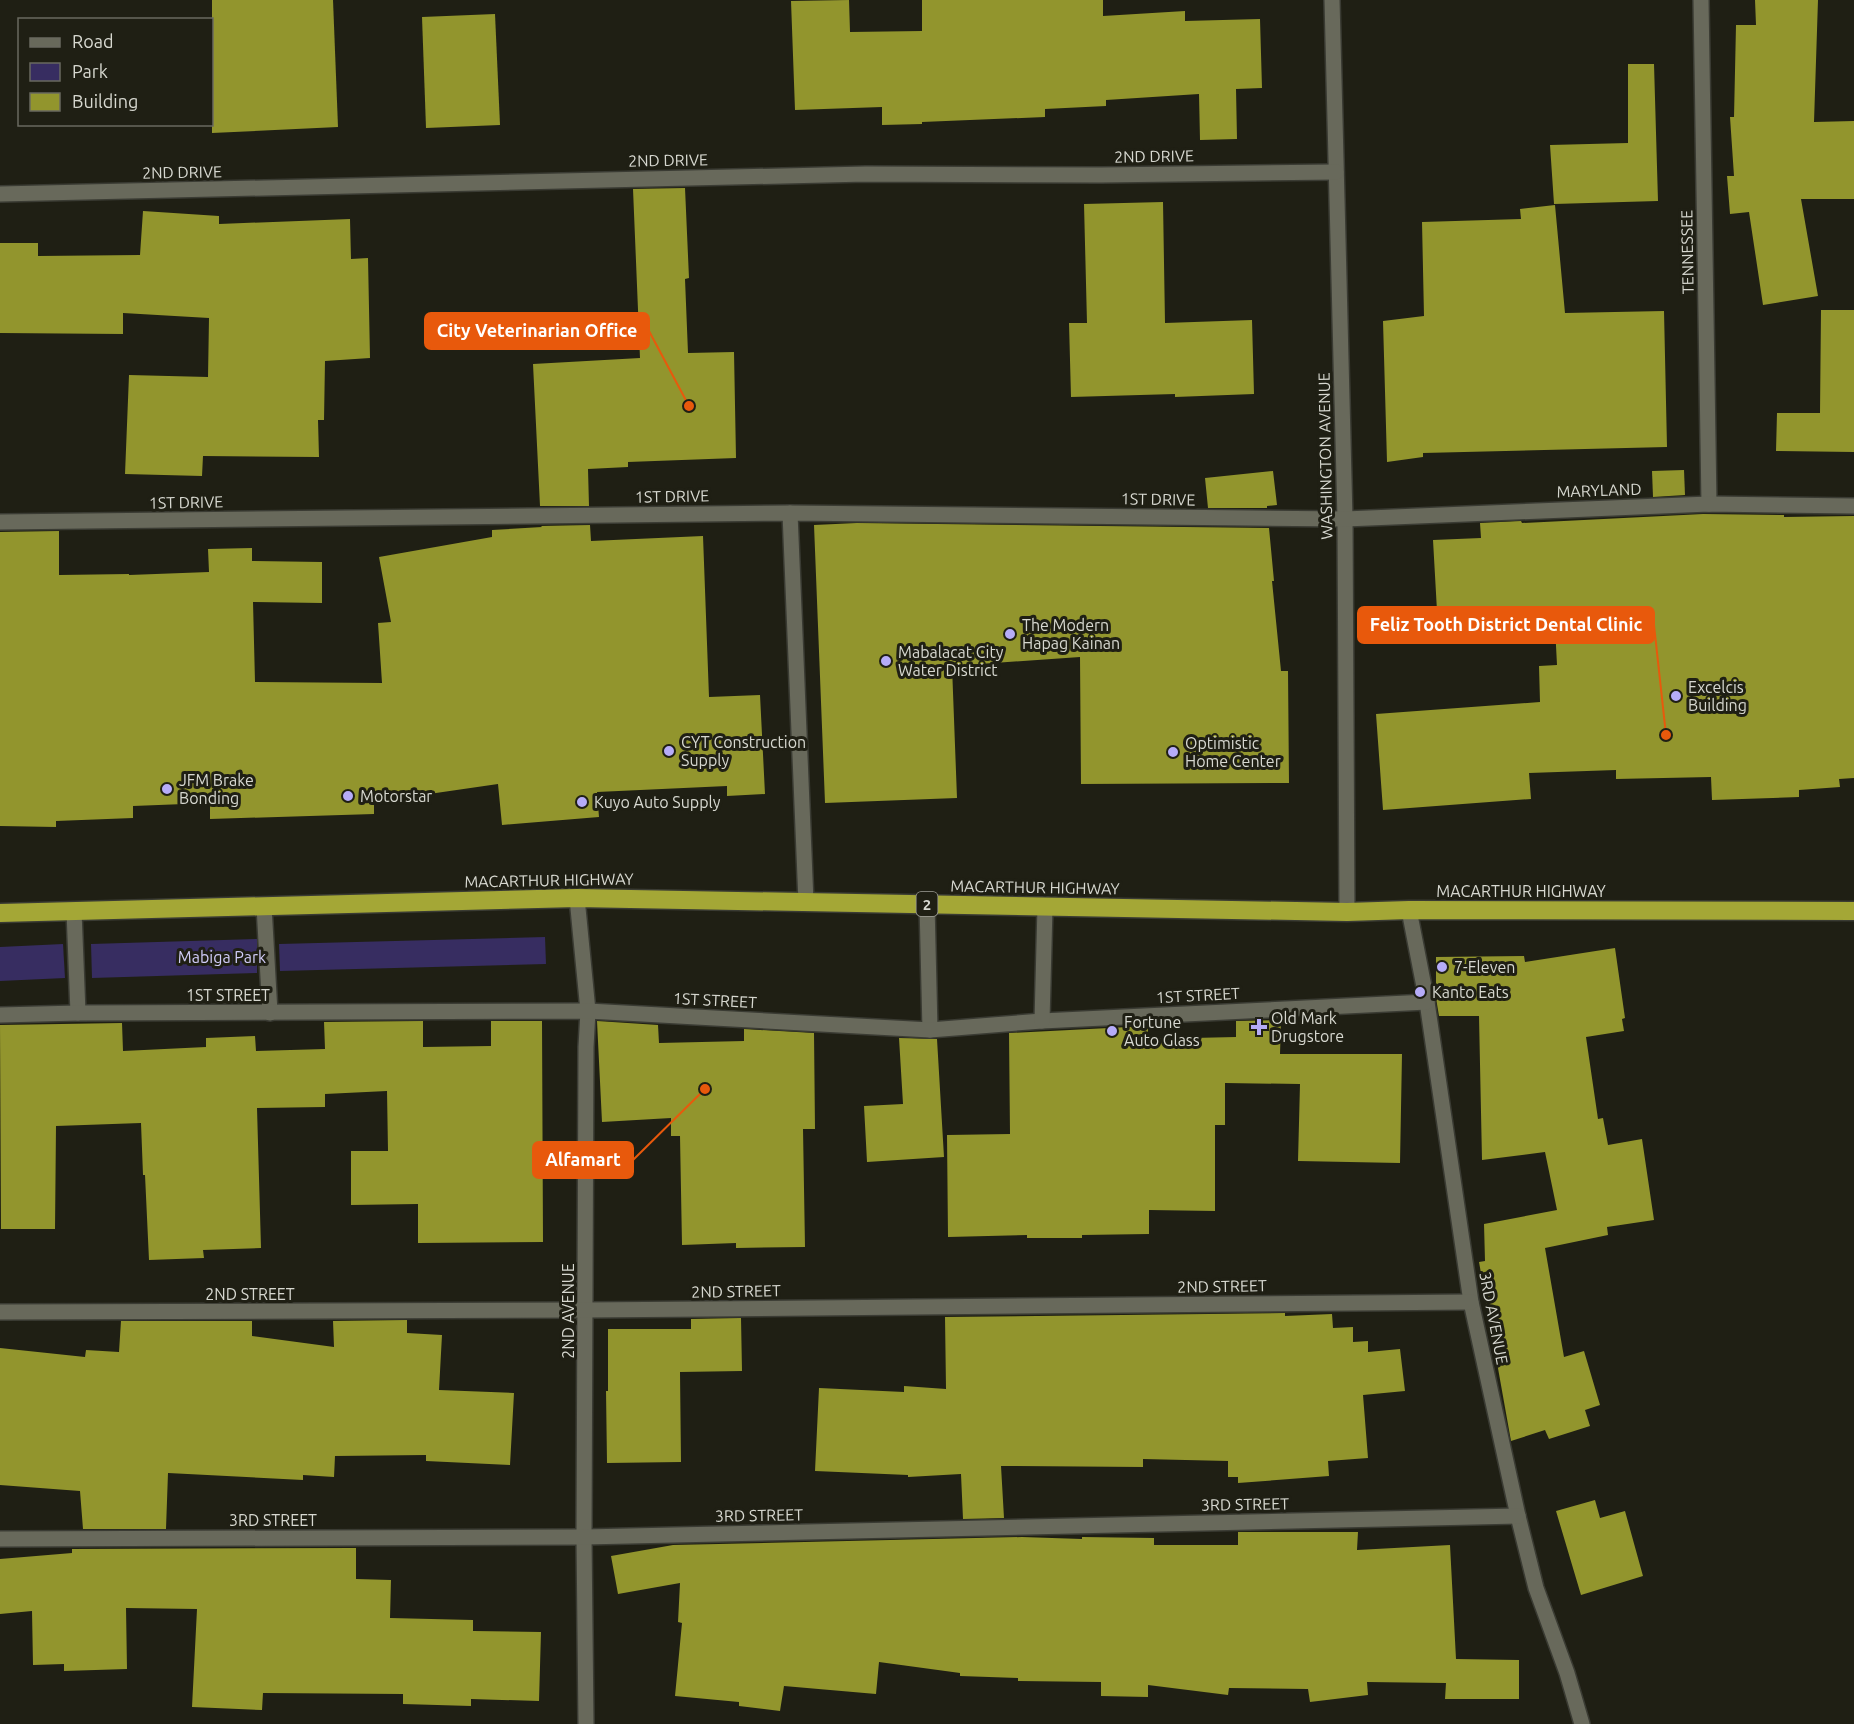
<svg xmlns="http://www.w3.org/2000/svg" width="1854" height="1724" viewBox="0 0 1854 1724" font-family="Ubuntu,sans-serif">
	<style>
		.green { fill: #372d61 }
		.building { fill: #92952d }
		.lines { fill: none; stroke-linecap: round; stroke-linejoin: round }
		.minor-casing { stroke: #3a3b33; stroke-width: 18 }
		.highway-casing { stroke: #3a3b33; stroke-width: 21 }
		.minor { stroke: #68695b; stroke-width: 15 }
		.highway { stroke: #a4a736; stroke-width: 18 }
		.poi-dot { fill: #b6acf8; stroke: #1f1f14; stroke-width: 2 }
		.labels { text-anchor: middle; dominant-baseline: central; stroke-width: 6; stroke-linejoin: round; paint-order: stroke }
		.shield { fill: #1f1f14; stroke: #a0a098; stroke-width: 1.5 }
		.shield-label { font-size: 15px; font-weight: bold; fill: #d7d8d0 }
		.street-label { font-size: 16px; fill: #d7d8d0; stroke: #1f1f14 }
		.poi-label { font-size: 16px; fill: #d7d8d0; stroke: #1f1f14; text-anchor: start }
		.park-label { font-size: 16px; fill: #d1cdf9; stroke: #1f1f14 }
		.leader { fill: none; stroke: #e8590c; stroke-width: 2 }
		.callout-dot { fill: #e8590c; stroke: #1f1f14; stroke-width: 2 }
		.callout { fill: #e8590c; stroke: #e8590c; stroke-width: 2 }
		.callout-label { font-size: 18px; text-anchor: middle; font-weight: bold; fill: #fff }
	</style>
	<rect width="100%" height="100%" fill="#1f1f14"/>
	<g class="green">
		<path d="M545,937l1,27 -266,7 -1,-27z"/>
		<path d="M257,939v34l-165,5 -1,-34z"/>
		<path d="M63,944l2,34 -65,3v-34z"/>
	</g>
	<g class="building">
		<path d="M212,0h121l5,127 -126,6z"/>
		<path d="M849,0l1,32 72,-1v-31h181v16l82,-5v10l75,-2 2,69 -26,1 1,50 -37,1 -1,-46 -93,6v6l-61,3v8l-123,5v2l-40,1v-18l-87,3 -4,-109z"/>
		<path d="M1755,0h63l-4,122 40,-1v78h-53l17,97 -55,9 -14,-93 -19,2 -3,-38h7l-4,-59h4l2,-92h20z"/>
		<path d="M495,14l5,111 -74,3 -4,-111z"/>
		<path d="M1628,64h26l4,137 -104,3 -4,-59 78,-2z"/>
		<path d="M685,188l4,90 -4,1 3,74 46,-1 2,106 -108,4v5l-40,2 1,37h-49l-7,-142 107,-6 -7,-169z"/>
		<path d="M1163,202l2,121 87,-3 2,74 -79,3v-3l-104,3 -2,-74h18l-3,-119z"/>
		<path d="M1555,205l10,108 99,-2 3,136 -244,6v4l-36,5 -4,-141 41,-5 -2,-94 99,-3 -1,-10z"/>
		<path d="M143,211l76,5v8l131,-5 1,40 17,-1 2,100 -45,3 -1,59h-6l1,37 -116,-1 -1,20 -77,-2 4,-99 79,2 1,-59 -86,-5v21l-123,-1v-90h38v13l102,-1z"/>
		<path d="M1821,310h33v142l-78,-1 1,-38h43z"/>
		<path d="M1684,470l1,25 -32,2 -1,-26z"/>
		<path d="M1273,471l4,34 -10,1v2h-59l-3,-30z"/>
		<path d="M1703,514l81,1v2l70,-1v262l-15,1 1,8 -41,3v7l-87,3 -1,-23 -95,2v-9l-87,3 2,26 -148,11 -7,-96 164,-12 -1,-36 18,-1 -3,-58 -67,2v-2l-50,4 -4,-71 48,-2 -1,-15 41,-2 1,2z"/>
		<path d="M857,523l412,5 5,53h-2l9,90h7l1,112 -208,1 -1,-127 -128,9 5,132 -132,5 -11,-278z"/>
		<path d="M590,525l1,16 112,-5 6,161 51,-2 5,99 -38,2v-10l-130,6 2,25 -97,8 -4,-41 -124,18v12l-164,5v-16l-77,3v12l-77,3v6l-56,-1v-294l59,-1v44l70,-1v1l80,-3 -1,-23 44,-1v13l70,1v41l-69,-1 2,80 127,1 -4,-60 13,-1 -12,-65 113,-20v-7l50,-3 -1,-1z"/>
		<path d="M1615,948l10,70 -3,1 2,12 -38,6 12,82 5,-1 5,27 34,-6 12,81 -47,7 1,8 -63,13 19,109 20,-6 16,54 -15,5 5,16 -41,13 -4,-9 -34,11 -32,-179 6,-1 -1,-37 73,-14 -12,-58 -63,8 -3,-144h-40l-3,-18v-41l88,-1 1,6z"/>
		<path d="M1281,1020l-1,34h122l-2,109 -102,-2 2,-77 -75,-1v42h-10v86l-66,-1v24l-67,1v3h-55v-3l-79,2 -1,-102 63,-1 -1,-101 139,-7v13l88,-2v-16z"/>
		<path d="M423,1021v26l68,-1v-25h51l1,221 -125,1v-39l-67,1v-54h37l-1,-60 -62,3v13l-68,1 4,140 -58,2 1,8 -55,2 -4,-85h-2l-2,-52 -85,3 -1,103h-54l-1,-204 122,-2 1,28 83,-4v-9l49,-2 1,15 69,-2 -1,-27z"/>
		<path d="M597,1021l61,4 1,18 85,-2v-12l70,4 1,96h-12l2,118 -69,1v-5l-54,2 -2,-109h-9v-18l-69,4z"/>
		<path d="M899,1038l38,1 7,118 -77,5 -3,-56 39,-2z"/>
		<path d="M1285,1313v3l47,-2 1,14 20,-1v15l15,-1v11l32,-3 5,42 -42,4 5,63 -40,3 1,15 -91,7v-6h-10v-16l-85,-2v8l-142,-1 3,52 -41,1 -2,-45 -53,3v-2l-93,-4 4,-83 85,4v-6l42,3 -1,-72z"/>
		<path d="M741,1318l1,53 -62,1 1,90 -74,1 -1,-72h2v-62h83v-10z"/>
		<path d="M407,1320v13l35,2 -3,55 75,3 -4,72 -84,-4v-6l-91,1 -1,21 -31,-2v5l-135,-7 -2,56h-83l-3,-38 -80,-6v-137l85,9 1,-7 33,2 2,-31h131v15l82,11 -1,-26z"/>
		<path d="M1595,1500l5,18 25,-7 18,65 -62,19 -25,-84z"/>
		<path d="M1238,1532h120l-1,18 93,-5 6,114 63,1v39h-74l1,-16 -79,-1 1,13 -58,7 -2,-13 -79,-1 -1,7 -80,-10v12l-47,-1v-14l-83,-1v-3l-58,-2v-3l-81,-11 -3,32 -92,-8 -4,25 -41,-5v-4l-64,-6 7,-73 -4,-1 2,-39 -62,11 -7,-38 62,-11 349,-8 60,2v-2l72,1v7h84z"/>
		<path d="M356,1548v31l35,1 -1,38 83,2v11l68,1 -2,69 -68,-2v7l-68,-2v-10l-140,-1 -1,17 -70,-3 5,-98 -71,-1 1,61 -63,2v-7l-31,1 -1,-54 -32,3v-55l72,-6v-4z"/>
	</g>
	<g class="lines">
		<defs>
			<g id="minor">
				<path d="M1332,0l13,519 2,393"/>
				<path d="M1701,0l8,504"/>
				<path d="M0,194l866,-20 235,1 235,-3"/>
				<path d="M790,513l16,389"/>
				<path d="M0,522l790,-9 555,6 364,-15 145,2"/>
				<path d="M577,898l11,113 -2,36 -2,490 2,187"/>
				<path d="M927,904l3,126"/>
				<path d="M264,906l6,107"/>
				<path d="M1409,910l18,92 44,300 47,214 18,72 31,85 15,51"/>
				<path d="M74,911l4,102"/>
				<path d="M0,1015l78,-2 510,-2 342,19 112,-9 385,-19"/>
				<path d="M1042,1021l3,-114"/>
				<path d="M0,1312l586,-2 885,-8"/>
				<path d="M0,1539l584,-2 934,-21"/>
			</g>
			<path id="highway" d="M0,913l577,-15 770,14 62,-2 445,1"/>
		</defs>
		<use href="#minor" class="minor-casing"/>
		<use href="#highway" class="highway-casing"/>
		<use href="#minor" class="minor"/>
		<use href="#highway" class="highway"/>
	</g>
	<g class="poi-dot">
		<circle cx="1010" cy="634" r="6"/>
		<circle cx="886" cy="661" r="6"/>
		<circle cx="1676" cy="696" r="6"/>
		<circle cx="669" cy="751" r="6"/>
		<circle cx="1173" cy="752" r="6"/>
		<circle cx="167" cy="789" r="6"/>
		<circle cx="348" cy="796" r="6"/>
		<circle cx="582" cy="802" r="6"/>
		<circle cx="1442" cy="967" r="6"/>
		<circle cx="1420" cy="992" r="6"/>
		<path d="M1256 1018h6v6h6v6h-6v6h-6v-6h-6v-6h6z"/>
		<circle cx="1112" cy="1031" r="6"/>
	</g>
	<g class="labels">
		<rect class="shield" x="916.5" y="892" width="21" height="24" rx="4.5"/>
		<g class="shield-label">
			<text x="927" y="904">2</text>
		</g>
		<g class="street-label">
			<text transform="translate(1154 156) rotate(-1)">2ND DRIVE</text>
			<text transform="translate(668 160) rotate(-1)">2ND DRIVE</text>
			<text transform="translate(182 172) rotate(-1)">2ND DRIVE</text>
			<text transform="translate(1687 252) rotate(-91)">TENNESSEE</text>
			<text transform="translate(1325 456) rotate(-91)">WASHINGTON AVENUE</text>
			<text transform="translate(1599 490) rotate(-2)">MARYLAND</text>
			<text transform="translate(672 496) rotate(-1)">1ST DRIVE</text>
			<text transform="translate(1158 499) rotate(1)">1ST DRIVE</text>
			<text transform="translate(186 502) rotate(-1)">1ST DRIVE</text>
			<text transform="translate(549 880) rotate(-1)">MACARTHUR HIGHWAY</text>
			<text transform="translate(1035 887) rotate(1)">MACARTHUR HIGHWAY</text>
			<text x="1521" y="891">MACARTHUR HIGHWAY</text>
			<text x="228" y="995">1ST STREET</text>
			<text transform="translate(1198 995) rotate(-3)">1ST STREET</text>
			<text transform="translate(715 1000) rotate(3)">1ST STREET</text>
			<text transform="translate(1222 1286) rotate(-1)">2ND STREET</text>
			<text transform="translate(736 1291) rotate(-1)">2ND STREET</text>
			<text x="250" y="1294">2ND STREET</text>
			<text transform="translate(568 1311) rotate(-90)">2ND AVENUE</text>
			<text transform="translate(1494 1318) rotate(79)">3RD AVENUE</text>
			<text transform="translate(1245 1504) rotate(-1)">3RD STREET</text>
			<text transform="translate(759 1515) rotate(-1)">3RD STREET</text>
			<text x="273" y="1520">3RD STREET</text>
		</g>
		<g class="poi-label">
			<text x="1022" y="625">The Modern<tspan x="1022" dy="18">Hapag Kainan</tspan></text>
			<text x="898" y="652">Mabalacat City<tspan x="898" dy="18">Water District</tspan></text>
			<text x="1688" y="687">Excelcis<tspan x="1688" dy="18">Building</tspan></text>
			<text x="681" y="742">CYT Construction<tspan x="681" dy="18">Supply</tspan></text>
			<text x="1185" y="743">Optimistic<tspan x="1185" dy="18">Home Center</tspan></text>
			<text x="179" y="780">JFM Brake<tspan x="179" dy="18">Bonding</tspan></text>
			<text x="360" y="796">Motorstar</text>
			<text x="594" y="802">Kuyo Auto Supply</text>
			<text x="1454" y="967">7-Eleven</text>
			<text x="1432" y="992">Kanto Eats</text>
			<text x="1271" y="1018">Old Mark<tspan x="1271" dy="18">Drugstore</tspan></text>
			<text x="1124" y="1022">Fortune<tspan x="1124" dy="18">Auto Glass</tspan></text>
		</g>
		<g class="park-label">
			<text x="222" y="957">Mabiga Park</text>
		</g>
	</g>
	<path class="leader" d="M689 406L649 331M1666 735L1654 625M705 1089L633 1160"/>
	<g class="callout-dot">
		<circle cx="689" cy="406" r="6"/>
		<circle cx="1666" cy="735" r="6"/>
		<circle cx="705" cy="1089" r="6"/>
	</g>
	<g class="callout">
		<rect x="425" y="313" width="224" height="36" rx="6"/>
		<rect x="1358" y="607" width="296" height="36" rx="6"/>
		<rect x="533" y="1142" width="100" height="36" rx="6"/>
	</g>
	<g class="callout-label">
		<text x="537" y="337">City Veterinarian Office</text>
		<text x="1506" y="631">Feliz Tooth District Dental Clinic</text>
		<text x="583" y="1166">Alfamart</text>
	</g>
	<rect x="18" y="18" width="195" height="108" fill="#1f1f14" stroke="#69695f" stroke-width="1.5"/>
	<rect x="30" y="38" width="30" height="9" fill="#68695b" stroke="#69695f" stroke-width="1.5"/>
	<text x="72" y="48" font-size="18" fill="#d7d8d0">Road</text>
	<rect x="30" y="63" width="30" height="18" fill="#372d61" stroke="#69695f" stroke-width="1.5"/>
	<text x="72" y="78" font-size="18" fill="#d7d8d0">Park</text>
	<rect x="30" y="93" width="30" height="18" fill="#92952d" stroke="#69695f" stroke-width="1.5"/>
	<text x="72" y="108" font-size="18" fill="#d7d8d0">Building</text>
</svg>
